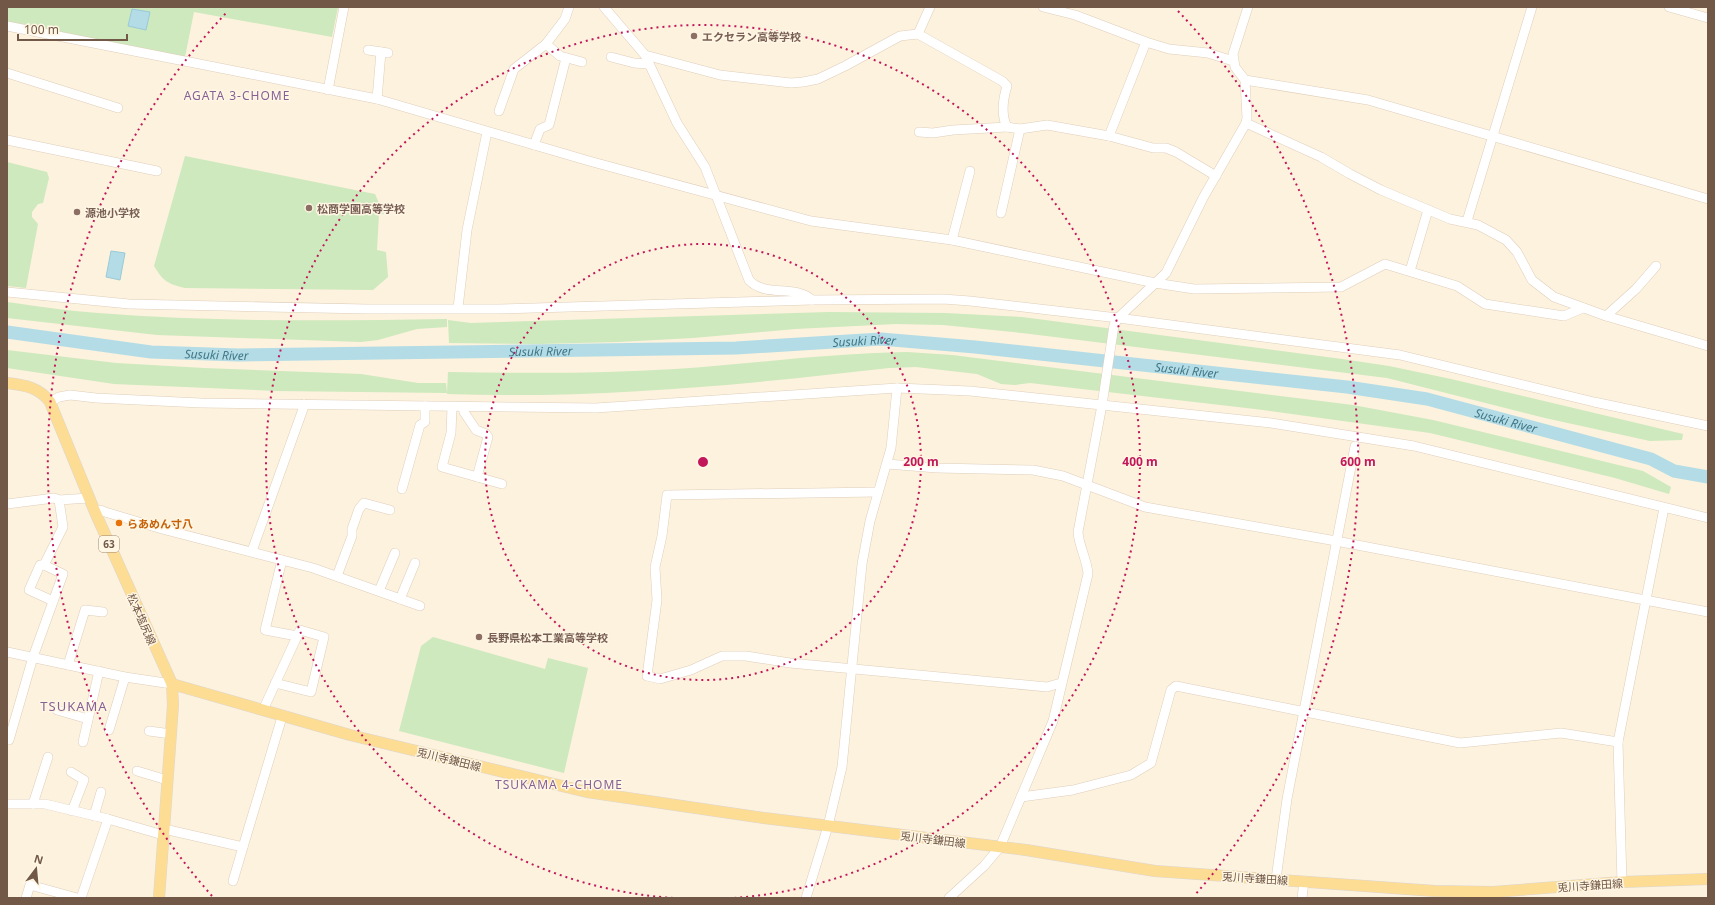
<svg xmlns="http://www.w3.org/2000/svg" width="1715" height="905" viewBox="0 0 1715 905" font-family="'Noto Sans','Noto Sans JP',sans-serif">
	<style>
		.green { fill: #cde9bd }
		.water { fill: #b3dce6; stroke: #99cad8 }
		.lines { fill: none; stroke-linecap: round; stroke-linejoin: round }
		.river { stroke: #b3dce6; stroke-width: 13 }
		.minor-casing { stroke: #e0ceba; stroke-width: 10 }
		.major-casing { stroke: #ddd7d3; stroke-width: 12 }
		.minor { stroke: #fff; stroke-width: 9 }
		.major { stroke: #fddc94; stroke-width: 11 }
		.ring { fill: none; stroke: #c2185b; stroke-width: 2; stroke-dasharray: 2 4 }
		.education-dot { fill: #8d6e63; stroke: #fff6e4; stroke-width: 1.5 }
		.food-dot { fill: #e8710a; stroke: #fff6e4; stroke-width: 1.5 }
		.labels { text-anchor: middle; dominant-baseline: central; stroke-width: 3; stroke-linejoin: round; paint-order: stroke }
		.shield { fill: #fff6e4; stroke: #9c8775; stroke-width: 1 }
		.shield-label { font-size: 10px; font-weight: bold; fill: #725846 }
		.education-label { font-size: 11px; font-weight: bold; fill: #785e54; stroke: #fff6e4; text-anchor: start }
		.food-label { font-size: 11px; font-weight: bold; fill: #c56008; stroke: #fff6e4; text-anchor: start }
		.street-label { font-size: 11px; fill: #725846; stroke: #fff6e4 }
		.neighbourhood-label { font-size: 12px; letter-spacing: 1px; fill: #876196; stroke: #fff6e4 }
		.water-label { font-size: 12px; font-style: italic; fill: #407787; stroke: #fff6e4 }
		.quarter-label { font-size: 13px; letter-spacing: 1px; fill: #876196; stroke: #fff6e4 }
		.centre { fill: #c2185b; stroke: #fff6e4; stroke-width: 2 }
		.ring-label { font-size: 12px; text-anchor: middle; font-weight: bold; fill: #c2185b; stroke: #fff6e4; stroke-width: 3; stroke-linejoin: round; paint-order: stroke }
	</style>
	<rect width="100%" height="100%" fill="#fcf2de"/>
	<g class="green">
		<path d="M7,7h331l-6,30 -138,-25 -9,45 -178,-34z"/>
		<path d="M185,156l190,38 9,20h-5l-2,36 9,2 2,25 -15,13 -188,-2c-17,-4 -22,-7 -31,-22z"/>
		<path d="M7,162l40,10 2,6 -6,25 -5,1 -6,8v5l6,7 -12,64 -19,-2z"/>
		<path d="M7,302c30,4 60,9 91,11 116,9 233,8 349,6v8l-30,2 -39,11 -17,2 -204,-7 -150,-17z"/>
		<path d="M829,312l116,1 77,4 320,42 47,7 62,13 232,55 -1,6 -32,1 -105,-23 -158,-40 -365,-45 -79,-8 -47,-1 -101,5 -102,9 -75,4 -79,2 -90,-1 -1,-23 23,3z"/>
		<path d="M7,350l109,13 88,5 157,6 57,9h28l1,10 -170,-2 -163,-7 -107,-16z"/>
		<path d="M907,352l45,3 401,50 80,15 210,51 28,16 -2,7 -54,-16 -185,-45 -175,-24 -225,-26 -15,2 -14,-1 -24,-10 -61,-7 -27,1c-147,17 -293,31 -442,26l1,-22c75,1 151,2 227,-3 77,-5 155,-16 232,-17z"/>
		<path d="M433,637l112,32 3,-11 40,10 -24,105 -165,-42 22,-85z"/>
	</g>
	<g class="water">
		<path d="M132,9l18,3 -4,18 -18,-4z"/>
		<path d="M111,251l14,2 -5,27 -14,-3z"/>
	</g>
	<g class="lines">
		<path class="river" id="s1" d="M7,332l144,20 87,3 498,-7 145,-9 94,8 372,40 80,12 224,60 23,12 34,6"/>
		<defs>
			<g id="minor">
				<path d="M569,7l-4,12 -19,25 14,12 22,6"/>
				<path d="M604,7l41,48 32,68 28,44 44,113c16,18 47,4 63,20"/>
				<path d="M1043,7l32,8 71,27 23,7 39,4 25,8"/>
				<path d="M1669,7l39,11"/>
				<path d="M7,26l370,73 212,62 222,60 141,19 203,43 39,6 147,-2 44,-23 72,22 28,18 79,12 19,-8"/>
				<path d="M918,34l12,-27"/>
				<path d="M368,50l20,3"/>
				<path d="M645,55l75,20 71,8 12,-1 15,-3 27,-13 55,-30 18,-2 84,47 5,5c-4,13 -6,29 0,41l13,2 27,-4 62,11 44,12h13l10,4 40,24"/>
				<path d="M611,57l23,6 13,1"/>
				<path d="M7,73l111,35"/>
				<path d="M1245,80l123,20 340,99"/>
				<path d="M328,90l16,-83"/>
				<path d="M377,99l4,-47"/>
				<path d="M499,111l15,-42 32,-25"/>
				<path d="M1246,123l75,34 29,17 31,16 69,29 28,6 28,15 11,12 15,28 22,17 52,19 102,30"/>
				<path d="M919,132l14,1 20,-3 54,-3"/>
				<path d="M1109,136l37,-94"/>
				<path d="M7,140l150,31"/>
				<path d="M534,145l6,-16 9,-4 17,-67"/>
				<path d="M1001,213l19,-84"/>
				<path d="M1467,221l65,-214"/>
				<path d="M952,240l18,-69"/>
				<path d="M1410,271l18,-61"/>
				<path d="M7,292l122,12 238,5h131l314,-9 131,-1 27,2 148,17 282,37 194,47 114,24"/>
				<path d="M458,308l9,-78 20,-98"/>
				<path d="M1606,316l30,-27 20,-23"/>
				<path d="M50,402l9,-5 11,-2 26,3 105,5 395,5 301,-20 73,3 301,32 143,23 294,72"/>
				<path d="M452,407l-1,26 -9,34 60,17"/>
				<path d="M463,407l1,5 12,18 10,4 2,3 -11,40"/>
				<path d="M887,464l50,4 96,2 30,6 82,31 191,34 372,71"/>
				<path d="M402,489l18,-64 5,-3v-16"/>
				<path d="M878,492l-211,3 -5,41 -7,31 2,33 -10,76 13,3 31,-9 31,-14h24l44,7 257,24 14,-4"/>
				<path d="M7,504l47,-6 5,2 30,-2"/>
				<path d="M95,512l5,-2 5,2 57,17 151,39 107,38"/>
				<path d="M252,551l51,-142 1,-5"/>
				<path d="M282,560l-17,70 32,6"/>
				<path d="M44,565h-4l-11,25 24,11"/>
				<path d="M337,576l15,-40v-7l7,-20 5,-6 26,7"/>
				<path d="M379,591l16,-38"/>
				<path d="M400,599l15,-36"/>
				<path d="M7,652l118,25 47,7"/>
				<path d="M68,665l17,-55 18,2"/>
				<path d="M57,710l31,9"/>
				<path d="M263,710l37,-80 24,7 -13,55 -36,-9"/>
				<path d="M109,730l16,-53"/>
				<path d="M149,731l22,3"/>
				<path d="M9,740l24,-83 30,-83 -19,-9 19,-38 -4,-27"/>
				<path d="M83,742l16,-71"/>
				<path d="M137,771l30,9"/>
				<path d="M71,772l13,8 -12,31"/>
				<path d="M1021,797l52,-7 58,-15 20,-12 20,-73 5,-4 284,57 101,-10 57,9"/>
				<path d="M7,804h38l63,15 55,16"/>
				<path d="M33,804l15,-47"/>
				<path d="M94,816l7,-24"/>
				<path d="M164,829l79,18 -10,34"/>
				<path d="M243,847l39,-130"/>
				<path d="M1276,879l11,-80 68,-353"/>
				<path d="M1622,882l-4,-140 46,-234"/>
				<path d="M26,898l4,-13 47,13"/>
				<path d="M81,898l27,-79"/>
				<path d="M806,898l22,-72 14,-59 20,-203 8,-43 21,-73 6,-60"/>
				<path d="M949,898l35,-32 16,-19 53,-126 35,-147c-1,-15 -9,-27 -10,-42l24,-127 12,-80 4,-7 48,-45 37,-75 43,-75 1,-5 -2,-38 -10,-13 -2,-13 15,-47"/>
				<path d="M1302,898l2,-17"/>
			</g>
			<g id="major">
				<path d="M7,383c17,2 32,4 43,19l45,110 77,172 1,21 -14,193"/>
				<path d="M172,684l178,51 237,57 177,26 262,32 129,21 280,20 58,1 129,-10 86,-3"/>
			</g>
		</defs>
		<use href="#minor" class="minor-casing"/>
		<use href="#major" class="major-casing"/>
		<use href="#minor" class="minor"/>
		<use href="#major" class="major"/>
	</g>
	<g class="ring">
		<circle cx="703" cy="462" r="218"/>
		<path d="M673 898A437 437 0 1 1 733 898"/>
		<path d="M212 896A655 655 0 0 1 228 11M1178 11A655 655 0 0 1 1194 896"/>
	</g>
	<g class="education-dot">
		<circle cx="694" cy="36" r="4"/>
		<circle cx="309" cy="208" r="4"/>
		<circle cx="77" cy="212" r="4"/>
		<circle cx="479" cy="637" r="4"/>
	</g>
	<circle class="food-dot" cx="119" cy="523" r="4"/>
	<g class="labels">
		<rect class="shield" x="99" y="536" width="20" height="16" rx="3"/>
		<g class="shield-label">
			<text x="109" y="544">63</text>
		</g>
		<g class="education-label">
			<text x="702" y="36">エクセラン高等学校</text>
			<text x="317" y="208">松商学園高等学校</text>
			<text x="85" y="212">源池小学校</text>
			<text x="487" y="637">長野県松本工業高等学校</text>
		</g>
		<g class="food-label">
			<text x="127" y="523">らあめん寸八</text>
		</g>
		<g class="street-label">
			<text transform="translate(142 619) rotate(66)">松本塩尻線</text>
			<text transform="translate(449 759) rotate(14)">兎川寺鎌田線</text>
			<text transform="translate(933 839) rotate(7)">兎川寺鎌田線</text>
			<text transform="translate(1255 878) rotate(4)">兎川寺鎌田線</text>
			<text transform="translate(1590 885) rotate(-4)">兎川寺鎌田線</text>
		</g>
		<g class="neighbourhood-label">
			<text x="237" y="95">AGATA 3-CHOME</text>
			<text x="559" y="784">TSUKAMA 4-CHOME</text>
		</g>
		<g class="water-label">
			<text stroke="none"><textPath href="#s1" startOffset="859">Susuki River</textPath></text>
			<text stroke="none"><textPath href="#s1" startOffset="535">Susuki River</textPath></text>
			<text stroke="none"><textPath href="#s1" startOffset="211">Susuki River</textPath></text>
			<text stroke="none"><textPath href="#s1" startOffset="1183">Susuki River</textPath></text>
			<text stroke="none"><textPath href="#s1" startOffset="1507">Susuki River</textPath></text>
		</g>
		<g class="quarter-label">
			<text x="74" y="706">TSUKAMA</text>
		</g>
	</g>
	<circle cx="703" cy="462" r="6" class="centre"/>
	<g class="ring-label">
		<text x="921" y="466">200 m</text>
		<text x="1140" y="466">400 m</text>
		<text x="1358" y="466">600 m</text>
	</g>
	<rect width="1715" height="905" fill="none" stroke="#725846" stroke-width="16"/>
	<g transform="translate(36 869) rotate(16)" stroke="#fff6e4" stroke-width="3" paint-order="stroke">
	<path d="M0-3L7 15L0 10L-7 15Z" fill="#725846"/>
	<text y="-6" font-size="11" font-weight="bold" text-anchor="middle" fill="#725846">N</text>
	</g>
	<path d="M18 34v6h109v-6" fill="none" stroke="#725846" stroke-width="2"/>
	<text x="24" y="34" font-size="12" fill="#725846" stroke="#fff6e4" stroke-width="3" paint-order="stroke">100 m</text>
</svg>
